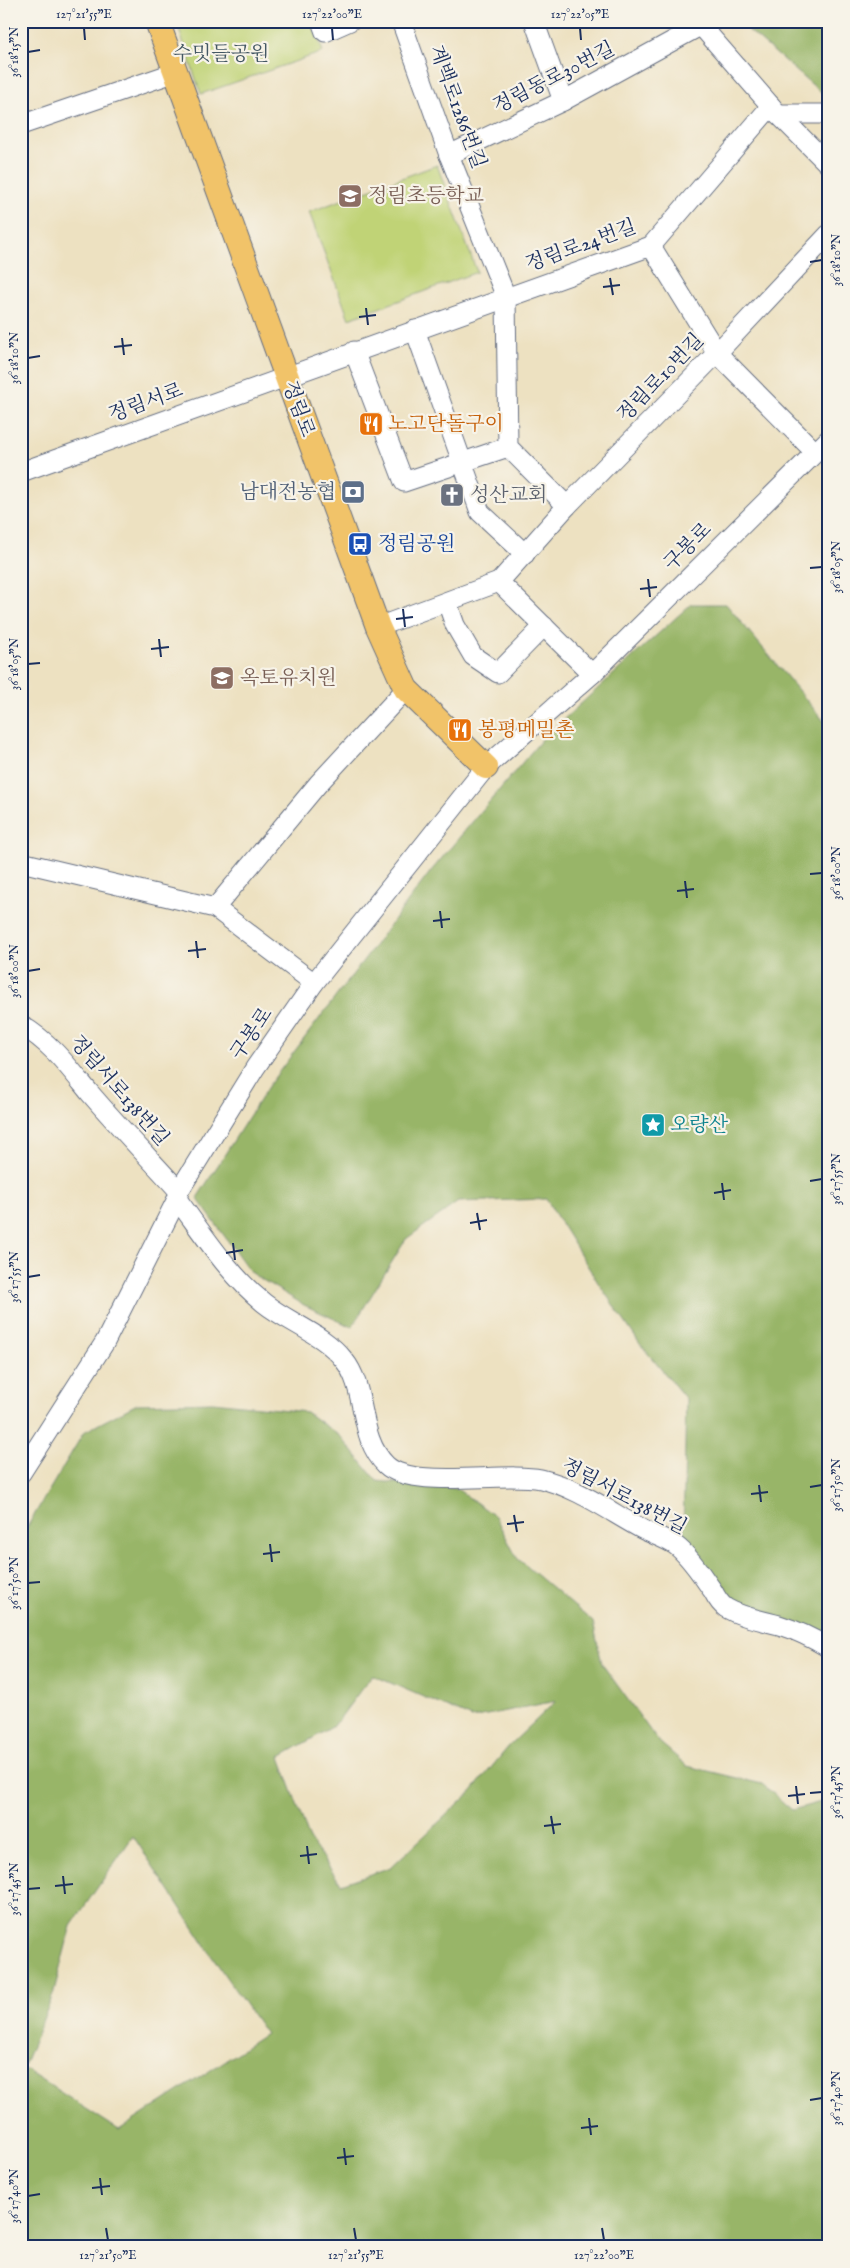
<svg xmlns="http://www.w3.org/2000/svg" width="850" height="2268" viewBox="0 0 850 2268" font-family="'IM FELL English','Noto Serif KR',serif">
	<style>
		.green { fill: #c0d376; stroke: #6e816a }
		.forest { fill: #98b567; stroke: #5a7262; fill-rule: evenodd }
		.lines { fill: none; stroke-linecap: round; stroke-linejoin: round }
		.minor-casing { stroke: #646d81; stroke-width: 21 }
		.major-casing { stroke: #646d81; stroke-width: 26 }
		.minor { stroke: #fff; stroke-width: 19 }
		.major { stroke: #f1c369; stroke-width: 24 }
		.ticks { fill: none; stroke: #1b2f5e; stroke-width: 2 }
		.labels { text-anchor: middle; dominant-baseline: central; stroke-width: 4.5; stroke-linejoin: round; paint-order: stroke }
		.park-label { font-size: 20px; fill: #445864; stroke: #f7f3e8 }
		.street-label { font-size: 20px; fill: #1b2f5e; stroke: #f7f3e8 }
		.education-label { font-size: 20px; fill: #785e54; stroke: #f7f3e8; text-anchor: start }
		.food-label { font-size: 20px; fill: #c56008; stroke: #f7f3e8; text-anchor: start }
		.service-label { font-size: 20px; fill: #4e5e75; stroke: #f7f3e8; text-anchor: end }
		.worship-label { font-size: 20px; fill: #5b616d; stroke: #f7f3e8; text-anchor: start }
		.transit-label { font-size: 20px; fill: #164399; stroke: #f7f3e8; text-anchor: start }
		.culture-label { font-size: 20px; fill: #0d838f; stroke: #f7f3e8; text-anchor: start }
		.neatline { fill: none; stroke: #1b2f5e; stroke-width: 2 }
		.ticks-label { font-size: 12px; text-anchor: middle; fill: #1b2f5e }
	</style>
	<rect width="100%" height="100%" fill="#f7f3e8"/>
	<filter id="ink" filterUnits="userSpaceOnUse"><feTurbulence type="fractalNoise" baseFrequency=".02" numOctaves="2"/><feDisplacementMap in="SourceGraphic" scale="10" xChannelSelector="R" yChannelSelector="G"/><feConvolveMatrix kernelMatrix="1 2 1 2 8 2 1 2 1" color-interpolation-filters="sRGB"/></filter>
	<filter id="wash" filterUnits="userSpaceOnUse"><feTurbulence type="fractalNoise" baseFrequency=".0096" numOctaves="4" result="noise"/><feDisplacementMap in="SourceGraphic" scale="20" xChannelSelector="R" yChannelSelector="G"/><feGaussianBlur stdDeviation="1.12" result="paint"/><feColorMatrix in="noise" values="0 0 0 0 0 0 0 0 0 0 0 0 0 0 0 0 0 1.4 0 .05"/><feComposite in="paint" operator="in"/></filter>
	<g filter="url(#wash)">
		<rect width="100%" height="100%" fill="#ede1c1"/>
		<g class="green">
			<path d="M176,21h136l11,31 -122,42z"/>
			<path d="M437,165l40,107 -128,47 -40,-107z"/>
		</g>
		<g class="forest">
			<path d="M829,21v78l-90,-77v-1z"/>
			<path d="M691,604h35l103,123v916l-85,-29 -54,-68 -7,-12 3,-135 -46,-55 -43,-63 -51,-82 -88,3 -52,37 -54,88 -48,-22 -53,-32 -54,-75 72,-113 162,-214 112,-133z"/>
			<path d="M213,1402l93,10 35,25 36,44 80,8 38,27 22,42 76,64 9,42 55,76 30,26 75,18 30,26 29,-8 8,2v443h-808v-710l63,-105 53,-28zM372,1675l100,43 84,-17 -47,45 -37,45 -81,76 -50,17 -31,-44 -30,-83 54,-31zM133,1836l91,138 42,60 -147,96 -96,-62 30,-73 18,-69z"/>
		</g>
	</g>
	<g filter="url(#ink)">
		<g class="lines">
			<defs>
				<g id="minor">
					<path d="M321,21l4,11 25,-11"/>
					<path d="M401,21l48,134 57,142 2,150 59,59"/>
					<path d="M534,21l29,80"/>
					<path d="M697,21l81,93 51,51"/>
					<path d="M778,114h51"/>
					<path d="M21,125l155,-53"/>
					<path d="M449,155l114,-54 137,-75 3,-5"/>
					<path d="M651,246l66,107 98,99"/>
					<path d="M415,330l65,182 45,42"/>
					<path d="M354,351l50,131 104,-35"/>
					<path d="M21,472l630,-226 120,-140"/>
					<path d="M499,582l93,92"/>
					<path d="M447,602l8,23 18,31 25,17 46,-47"/>
					<path d="M378,627l121,-45 68,-76 150,-153 112,-119"/>
					<path d="M21,862l194,46 99,75"/>
					<path d="M215,908l103,-124 88,-95"/>
					<path d="M21,1025c30,18 46,40 68,67 29,34 60,66 90,99"/>
					<path d="M177,1199c27,36 52,76 87,104 25,20 60,31 80,57 24,29 13,77 42,105 26,25 118,6 155,14 35,8 68,32 99,49 11,6 25,10 35,17 15,11 27,31 38,46 3,6 7,13 13,17 17,10 37,12 56,18 16,5 32,13 47,22"/>
					<path d="M21,1473l84,-131 72,-143 2,-8 76,-123 59,-85 172,-216 106,-93 237,-235"/>
				</g>
				<path id="major" d="M157,21l221,606 28,62 80,78"/>
			</defs>
			<use href="#minor" class="minor-casing"/>
			<use href="#major" class="major-casing"/>
			<use href="#minor" class="minor"/>
			<use href="#major" class="major"/>
		</g>
	</g>
	<path class="ticks" d="M84,28l1,12M332,28l1,12M580,28l1,12M28,52l12,-2M810,262l12,-2M610,278l3,17M603,287l17,-2M366,308l2,17M359,317l17,-2M122,338l2,17M114,347l18,-2M28,358l12,-2M810,568l12,-1M648,579l2,18M640,589l17,-2M403,609l2,18M396,619l17,-2M159,639l2,18M151,649l18,-2M28,664l12,-1M810,874l12,-1M685,881l2,17M677,891l17,-2M440,911l2,17M433,921l17,-2M196,941l2,17M188,951l18,-2M28,971l12,-2M810,1181l12,-2M722,1183l2,17M714,1193l17,-3M477,1213l3,17M470,1223l17,-3M233,1243l2,17M226,1253l17,-3M28,1277l12,-2M759,1485l2,17M810,1487l12,-2M751,1494l17,-2M514,1515l3,17M507,1524l17,-2M270,1544l2,18M263,1554l17,-2M28,1583l12,-1M796,1786l2,18M810,1793l12,-1M788,1796l17,-2M551,1816l3,18M544,1826l17,-2M307,1846l2,18M300,1856l17,-2M63,1876l2,18M55,1886l18,-2M28,1889l12,-1M810,2100l12,-2M589,2118l2,17M581,2128l17,-2M344,2148l2,17M337,2158l17,-2M100,2178l2,17M92,2188l18,-2M28,2196l12,-2M106,2228l2,12M354,2228l2,12M602,2228l2,12"/>
	<defs>
		<symbol id="school-square" viewBox="-11 -11 22 22"><rect x="-9" y="-9" width="18" height="18" rx="4" fill="#8d6e63" stroke="#f7f3e8"/><path d="M0-5L7-2L0 1L-7-2ZM-4 1L0 2.5L4 1V4Q0 6-4 4Z" fill="#fff"/></symbol>
		<symbol id="restaurant-square" viewBox="-11 -11 22 22"><rect x="-9" y="-9" width="18" height="18" rx="4" fill="#e8710a" stroke="#f7f3e8"/><path d="M-5-6h1v4h1v-4h1v4h1v-4h1v5L-1.5 .5V6h-2V.5L-5-1ZM5-6V6H3V1.5H1.5Q1.5-4 5-6Z" fill="#fff"/></symbol>
		<symbol id="bank-square" viewBox="-11 -11 22 22"><rect x="-9" y="-9" width="18" height="18" rx="4" fill="#5c6f8a" stroke="#f7f3e8"/><path d="M-6-4H6V4H-6ZM0-2.3a2.3 2.3 0 1 0 0 4.6a2.3 2.3 0 1 0 0-4.6Z" fill="#fff"/></symbol>
		<symbol id="church-square" viewBox="-11 -11 22 22"><rect x="-9" y="-9" width="18" height="18" rx="4" fill="#6b7280" stroke="#f7f3e8"/><path d="M-1.2-6h2.4v3.5h3.3v2.4h-3.3V6h-2.4V-.1h-3.3v-2.4h3.3Z" fill="#fff"/></symbol>
		<symbol id="bus-square" viewBox="-11 -11 22 22"><rect x="-9" y="-9" width="18" height="18" rx="4" fill="#1a4fb4" stroke="#f7f3e8"/><path d="M-5-6H5V4H4V6H2V4H-2V6H-4V4H-5ZM-3.5-4V0h7V-4ZM-3.5 1.2v1.5H-2V1.2ZM2 1.2v1.5H3.5V1.2Z" fill="#fff"/></symbol>
		<symbol id="sight-square" viewBox="-11 -11 22 22"><rect x="-9" y="-9" width="18" height="18" rx="4" fill="#0f9aa8" stroke="#f7f3e8"/><path d="M0-6L1.8-2.2L6-1.7L2.9 1.2L3.7 5.4L0 3.3L-3.7 5.4L-2.9 1.2L-6-1.7L-1.8-2.2Z" fill="#fff"/></symbol>
	</defs>
	<g fill-rule="evenodd">
		<use href="#school-square" x="336" y="182" width="28" height="28"/>
		<use href="#restaurant-square" x="357" y="410" width="28" height="28"/>
		<use href="#bank-square" x="339" y="478" width="28" height="28"/>
		<use href="#church-square" x="438" y="481" width="28" height="28"/>
		<use href="#bus-square" x="346" y="530" width="28" height="28"/>
		<use href="#school-square" x="208" y="664" width="28" height="28"/>
		<use href="#restaurant-square" x="446" y="716" width="28" height="28"/>
		<use href="#sight-square" x="639" y="1111" width="28" height="28"/>
	</g>
	<g class="labels">
		<g class="park-label">
			<text x="221" y="54">수밋들공원</text>
		</g>
		<g class="street-label">
			<text transform="translate(554 78) rotate(-27)">정림동로30번길</text>
			<text transform="translate(457 107) rotate(70)">계백로1286번길</text>
			<text transform="translate(581 246) rotate(-20)">정림로24번길</text>
			<text transform="translate(661 378) rotate(-46)">정림로10번길</text>
			<text transform="translate(146 403) rotate(-20)">정림서로</text>
			<text transform="translate(298 409) rotate(70)">정림로</text>
			<text transform="translate(688 547) rotate(-45)">구봉로</text>
			<text transform="translate(252 1034) rotate(-56)">구봉로</text>
			<text transform="translate(119 1091) rotate(49)">정림서로138번길</text>
			<text transform="translate(624 1497) rotate(28)">정림서로138번길</text>
		</g>
		<g class="education-label">
			<text x="368" y="196">정림초등학교</text>
			<text x="240" y="678">옥토유치원</text>
		</g>
		<g class="food-label">
			<text x="388" y="424">노고단돌구이</text>
			<text x="478" y="730">봉평메밀촌</text>
		</g>
		<g class="service-label">
			<text x="336" y="492">남대전농협</text>
		</g>
		<g class="worship-label">
			<text x="470" y="495">성산교회</text>
		</g>
		<g class="transit-label">
			<text x="378" y="544">정림공원</text>
		</g>
		<g class="culture-label">
			<text x="670" y="1125">오량산</text>
		</g>
	</g>
	<rect width="850" height="2268" fill="none" stroke="#f7f3e8" stroke-width="55"/>
	<rect x="28" y="28" width="794" height="2212" class="neatline"/>
	<g class="ticks-label">
		<text x="84" y="18">127°21'55"E</text>
		<text x="332" y="18">127°22'00"E</text>
		<text x="580" y="18">127°22'05"E</text>
		<text transform="translate(14 52) rotate(-90)" y="4">36°18'15"N</text>
		<text transform="translate(836 260) rotate(-90)" y="4">36°18'10"N</text>
		<text transform="translate(14 358) rotate(-90)" y="4">36°18'10"N</text>
		<text transform="translate(836 567) rotate(-90)" y="4">36°18'05"N</text>
		<text transform="translate(14 664) rotate(-90)" y="4">36°18'05"N</text>
		<text transform="translate(836 873) rotate(-90)" y="4">36°18'00"N</text>
		<text transform="translate(14 971) rotate(-90)" y="4">36°18'00"N</text>
		<text transform="translate(836 1179) rotate(-90)" y="4">36°17'55"N</text>
		<text transform="translate(14 1277) rotate(-90)" y="4">36°17'55"N</text>
		<text transform="translate(836 1485) rotate(-90)" y="4">36°17'50"N</text>
		<text transform="translate(14 1583) rotate(-90)" y="4">36°17'50"N</text>
		<text transform="translate(836 1792) rotate(-90)" y="4">36°17'45"N</text>
		<text transform="translate(14 1889) rotate(-90)" y="4">36°17'45"N</text>
		<text transform="translate(836 2098) rotate(-90)" y="4">36°17'40"N</text>
		<text transform="translate(14 2196) rotate(-90)" y="4">36°17'40"N</text>
		<text x="108" y="2259">127°21'50"E</text>
		<text x="356" y="2259">127°21'55"E</text>
		<text x="604" y="2259">127°22'00"E</text>
	</g>
</svg>
